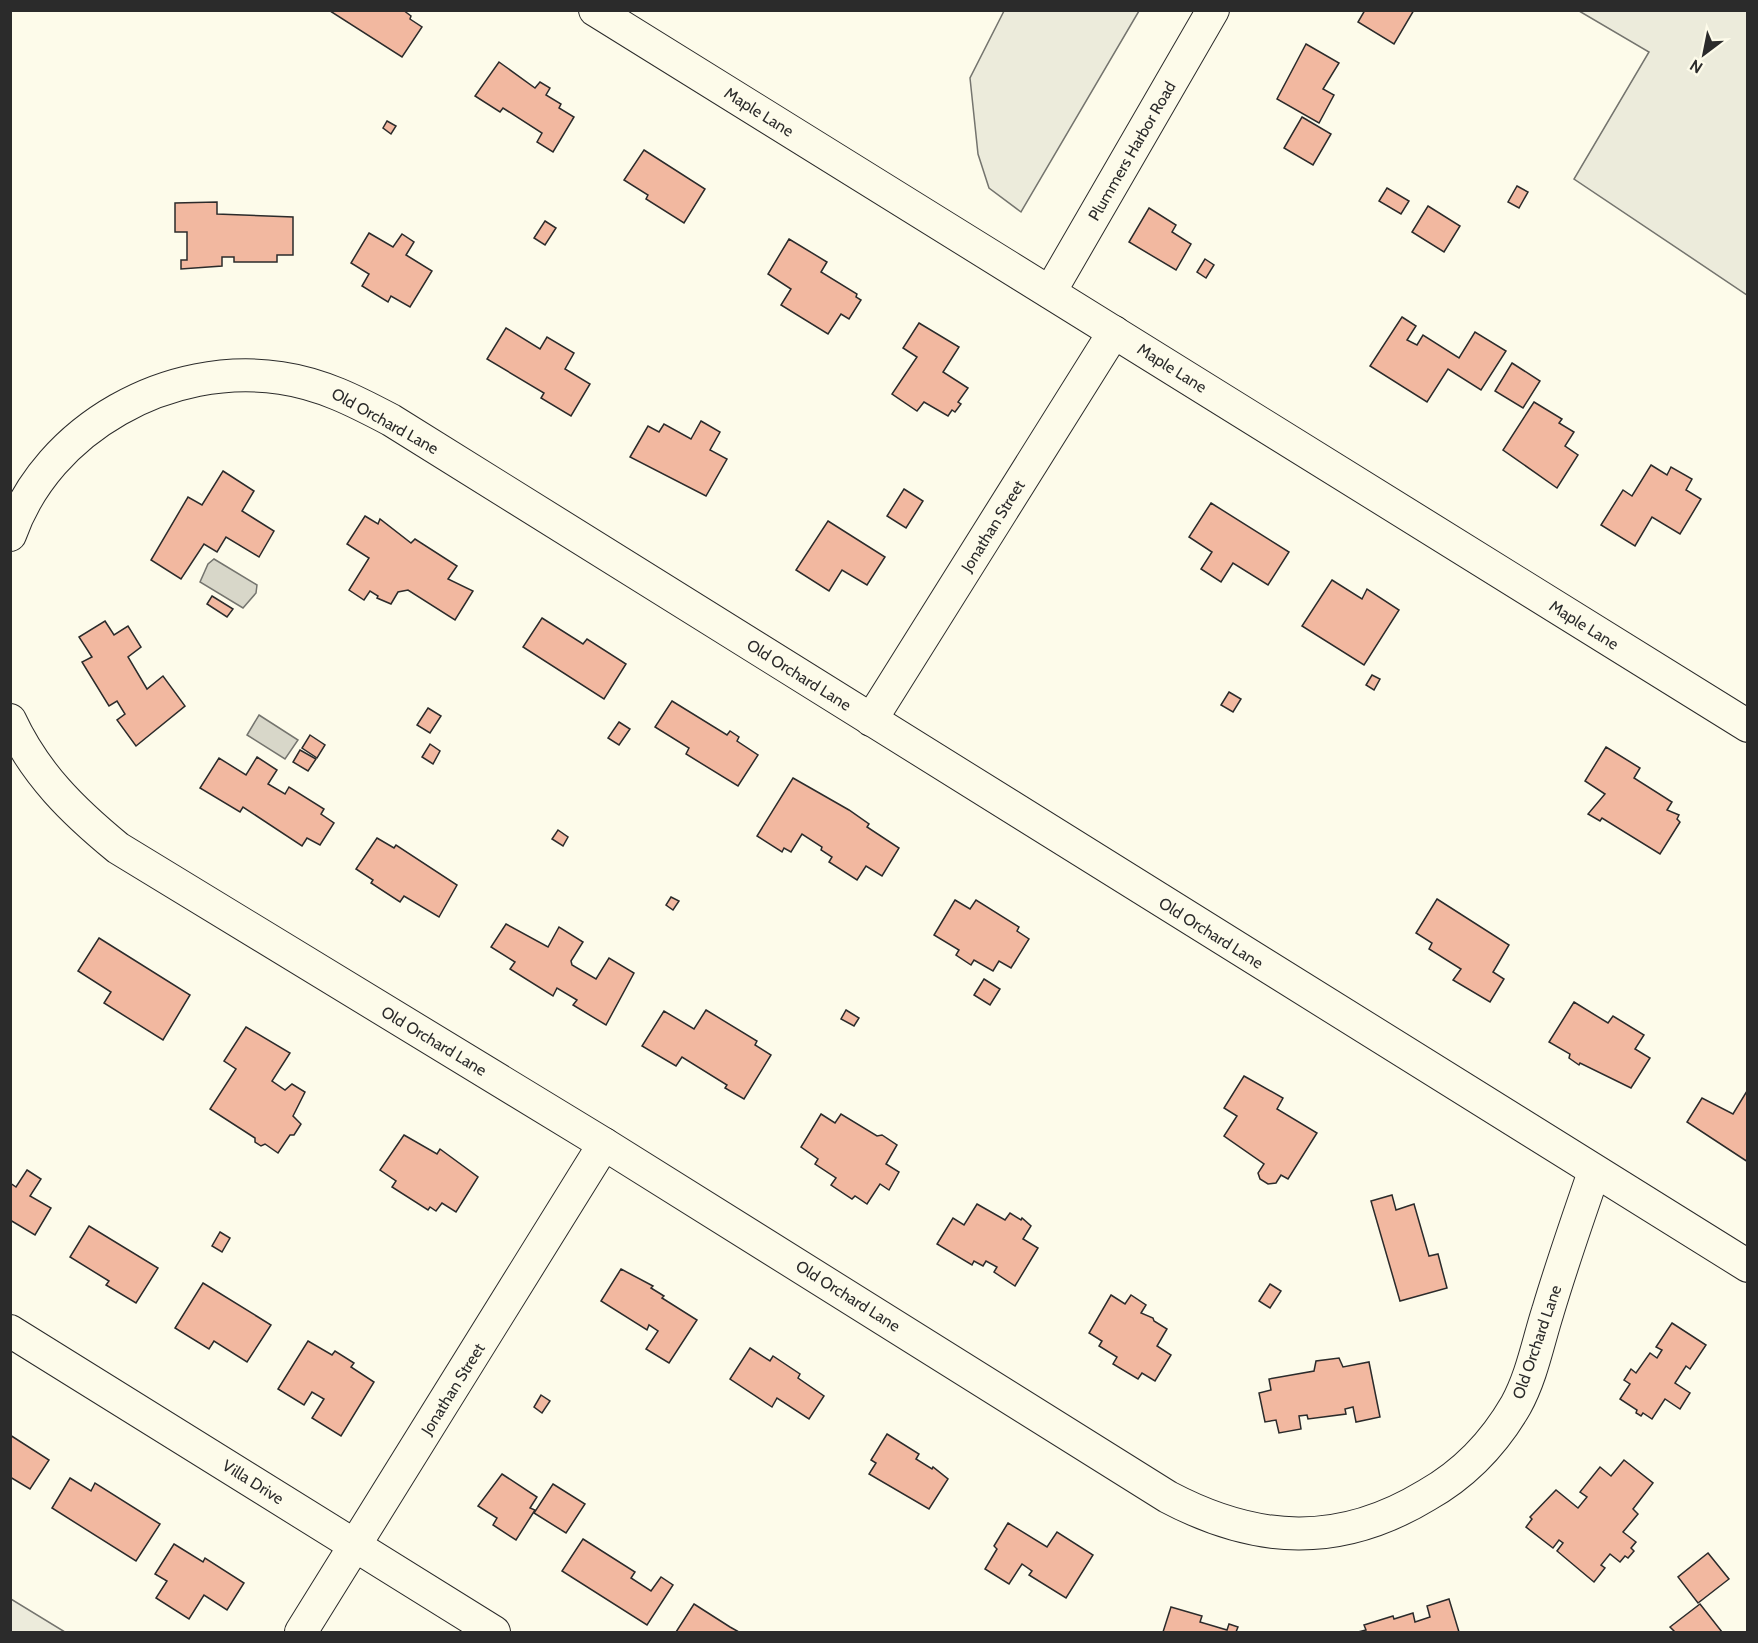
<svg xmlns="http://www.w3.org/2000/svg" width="1758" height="1643" viewBox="0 0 1758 1643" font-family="Cabin,sans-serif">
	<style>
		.green { fill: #ecebdb; stroke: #74746e; stroke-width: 1.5 }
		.water { fill: #d8d7c9; stroke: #74746e; stroke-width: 1.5 }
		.building { fill: #f2b8a0; stroke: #2b2b2b; stroke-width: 1.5 }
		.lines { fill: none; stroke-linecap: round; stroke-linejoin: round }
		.minor-casing { stroke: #2b2b2b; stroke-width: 34 }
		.minor { stroke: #fdfbea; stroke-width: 32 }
		.labels { text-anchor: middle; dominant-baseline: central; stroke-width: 4.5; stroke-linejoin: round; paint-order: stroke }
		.street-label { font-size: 16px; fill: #2b2b2b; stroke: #fdfbea }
	</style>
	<rect width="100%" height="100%" fill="#fdfbea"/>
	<g class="green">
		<path d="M1004,11h135l-118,201 -32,-24 -11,-34 -8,-76z"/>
		<path d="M1579,11h168v284l-173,-116 75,-127z"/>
		<path d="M10,1599h1l54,33h-54z"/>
	</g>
	<g class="water">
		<path d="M214,559l43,26 -1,8 -13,15 -43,-26 8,-18z"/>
		<path d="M259,715l39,25 -13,19 -38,-24z"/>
	</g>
	<g class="building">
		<path d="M403,10l8,6 -1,3 12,8 -20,30 -72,-46z"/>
		<path d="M1365,10h49l-20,34 -36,-22z"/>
		<path d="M1306,44l33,19 -16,26 11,6 -15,28 -42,-24z"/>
		<path d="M499,62l36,26 5,-6 10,6 -4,7 15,9 -2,4 15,9 -21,35 -16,-10 5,-9 -39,-25 -3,4 -25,-16z"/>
		<path d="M1302,117l29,17 -18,31 -29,-17z"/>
		<path d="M387,121l9,5 -5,8 -8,-6z"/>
		<path d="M644,150l61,39 -21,34 -38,-24 2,-4 -24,-15z"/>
		<path d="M1517,186l11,6 -9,16 -11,-6z"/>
		<path d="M1387,188l22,13 -8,13 -22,-13z"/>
		<path d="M217,202v12l76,3v38h-16v7h-43v-5h-12v9l-41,3v-9h6v-28h-12v-29z"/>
		<path d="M1428,206l32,20 -16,26 -32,-20z"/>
		<path d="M1149,208l27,17 -4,7 19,12 -15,26 -47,-28z"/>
		<path d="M545,221l11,7 -11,17 -11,-7z"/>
		<path d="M369,233l24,14 9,-13 12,8 -8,13 26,16 -22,36 -19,-11 -3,6 -26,-16 7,-12 -18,-11z"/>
		<path d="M789,239l38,23 -6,10 36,22 -1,3 5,3 -12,19 -8,-5 -13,20 -47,-29 10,-16 -23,-15z"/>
		<path d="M1205,259l9,6 -8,13 -9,-6z"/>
		<path d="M1402,317l14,9 -9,14 10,5 6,-10 36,23 16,-26 31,19 -25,39 -33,-21 -21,33 -57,-36z"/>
		<path d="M919,323l40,24 -16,25 25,16 -10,14 3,2 -6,8 -3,-2 -4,6 -24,-14 -7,9 -25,-17 25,-37 -14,-9z"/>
		<path d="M506,328l34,21 7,-12 27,16 -9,16 25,15 -19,32 -30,-18 3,-5 -57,-34z"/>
		<path d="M1512,363l28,18 -17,27 -28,-17z"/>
		<path d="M1534,402l28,17 -3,4 15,9 -9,14 13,9 -21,33 -54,-38z"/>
		<path d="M701,421l19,11 -10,18 17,9 -21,37 -76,-39 18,-31 11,6 5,-8 27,15z"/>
		<path d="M1651,465l16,10 4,-8 21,12 -6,11 15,9 -21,35 -28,-17 -17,29 -34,-21 22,-35 9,6z"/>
		<path d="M223,471l31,20 -12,20 32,20 -15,26 -33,-20 -9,15 -13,-8 -23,35 -30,-19 37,-63 14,8z"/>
		<path d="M904,489l19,12 -17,27 -19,-12z"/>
		<path d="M1211,503l78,49 -21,33 -35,-22 -12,19 -20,-13 11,-17 -23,-15z"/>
		<path d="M365,516l13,8 2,-5 31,24 4,-4 42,27 -9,13 25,12 -18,29 -47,-30 -10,2 -7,12 -14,-6 1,-2 -8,-5 -6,9 -15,-10 20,-32 -22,-14z"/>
		<path d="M828,521l57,36 -18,28 -25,-15 -13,21 -33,-21z"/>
		<path d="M1332,580l30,19 5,-10 32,21 -35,55 -62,-39z"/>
		<path d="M212,596l21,13 -6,8 -20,-13z"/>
		<path d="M542,618l41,26 4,-5 39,25 -22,35 -81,-52z"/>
		<path d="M105,621l9,14 14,-9 13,21 -13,10 19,32 16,-13 22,30 -49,40 -19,-26 8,-6 -8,-13 -8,5 -27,-44 10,-5 -13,-20z"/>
		<path d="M1372,675l8,4 -6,11 -8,-5z"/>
		<path d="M1229,692l12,7 -8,13 -12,-7z"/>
		<path d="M672,701l55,34 3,-4 9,6 -2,4 21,14 -20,31 -52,-32 3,-6 -34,-21z"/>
		<path d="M428,708l13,8 -11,17 -13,-8z"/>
		<path d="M619,722l11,7 -11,16 -11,-7z"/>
		<path d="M310,735l15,10 -8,13 -15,-10z"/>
		<path d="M430,744l10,7 -7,13 -11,-7z"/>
		<path d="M1606,747l34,21 -6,10 38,24 -5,8 12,5 -2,4 3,3 -20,32 -58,-36 -2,3 -12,-7 17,-20 -20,-13z"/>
		<path d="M300,750l16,9 -8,12 -15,-9z"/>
		<path d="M257,757l20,13 -9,14 17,10 4,-7 35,22 -3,5 13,9 -14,22 -13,-7 -5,8 -59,-39 -3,5 -40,-24 19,-30 27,17z"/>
		<path d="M793,778l56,32 20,14 -2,3 32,21 -17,28 -16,-10 -9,14 -28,-18 3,-5 -11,-7 1,-3 -20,-13 -11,18 -7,-4 -2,4 -25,-16z"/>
		<path d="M558,830l10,7 -5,9 -11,-7z"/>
		<path d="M377,838l17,10 2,-3 61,40 -18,32 -35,-21 -4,6 -29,-19 2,-3 -17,-11z"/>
		<path d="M671,897l8,4 -6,9 -7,-5z"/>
		<path d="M1437,899l72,46 -16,27 11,7 -14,23 -37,-22 8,-11 -32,-20 3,-6 -16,-10z"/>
		<path d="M955,900l15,9 6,-9 43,27 -2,4 12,8 -18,29 -12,-7 -6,10 -19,-11 -3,5 -15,-10 3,-5 -25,-15z"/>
		<path d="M506,924l42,23 11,-20 24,15 -12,19 1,4 24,14 13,-21 25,15 -28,52 -33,-20 4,-5 -20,-12 -4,8 -43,-27 5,-7 -24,-15z"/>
		<path d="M99,938l91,57 -27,45 -59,-37 7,-11 -33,-21z"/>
		<path d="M984,979l16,10 -10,16 -16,-10z"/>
		<path d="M1574,1002l34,21 5,-7 31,19 -9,14 15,9 -19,30 -51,-25 -1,2 -10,-7 1,-4 -21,-12z"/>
		<path d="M706,1010l51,31 -2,4 16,10 -27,44 -19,-11 2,-3 -45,-28 -6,9 -34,-20 22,-35 30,18z"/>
		<path d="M846,1010l13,8 -5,8 -13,-7z"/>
		<path d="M246,1027l44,26 -18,28 13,9 7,-6 13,8 -12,24 8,8 -7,11h-4l-12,18 -13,-9 -4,2 -6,-4v-4l-45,-29 26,-40 -12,-8z"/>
		<path d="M1244,1076l39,22 -6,11 40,24 -29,46 -7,-4 -5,8 -8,1 -8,-5 -2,-6 6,-9 -40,-28 13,-20 -13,-8z"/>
		<path d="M1747,1091l1,1v70l-61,-40 15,-24 31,16z"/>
		<path d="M821,1114l14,9 6,-9 36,22 5,-1 15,10 -11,19 13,8 -10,18 -9,-6 -13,20 -12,-8 -3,3 -21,-14 5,-7 -21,-14 3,-5 -17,-12z"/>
		<path d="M404,1135l33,19 3,-5 38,28 -22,35 -14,-9 -6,8 -6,-4 -2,3 -36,-23 4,-6 -16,-11z"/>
		<path d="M27,1170l14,9 -11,17 21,12 -16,27 -25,-15v-37l6,4z"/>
		<path d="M1392,1195l4,15 18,-6 15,52 9,-2 9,34 -47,13 -29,-100z"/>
		<path d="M977,1204l28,16 5,-7 11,7 1,-2 9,8 -8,13 15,9 -23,38 -21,-14 3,-5 -11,-6 -3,5 -9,-5 -2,4 -35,-21 16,-26 11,7z"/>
		<path d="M89,1226l69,42 -22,35 -30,-18 3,-4 -39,-24z"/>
		<path d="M220,1232l10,6 -8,14 -10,-6z"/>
		<path d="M621,1269l32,17 -2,2 13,8 -2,2 35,22 -28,43 -23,-14 12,-18 -9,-6 -2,5 -46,-29z"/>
		<path d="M203,1283l68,42 -24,37 -33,-21 -5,8 -34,-21z"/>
		<path d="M1270,1284l11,7 -11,17 -11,-7z"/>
		<path d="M1111,1295l14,9 6,-9 15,10 -5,8 12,5 1,3 13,8 -10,17 14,9 -16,26 -13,-8 -4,6 -25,-15 4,-7 -18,-11 3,-5 -13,-8z"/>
		<path d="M1672,1323l34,22 -16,24 -4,-3 -11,17 15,10 -10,16 -15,-10 -13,20 -9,-6 -2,3 -5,-3 1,-3 -17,-11 10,-15 -6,-4 7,-11 5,4 14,-20 7,5 5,-8 -6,-3z"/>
		<path d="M308,1341l24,14 3,-4 19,12 -3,4 23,15 -33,54 -29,-18 12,-19 -12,-7 -8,13 -26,-16z"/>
		<path d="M750,1348l20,13 3,-5 27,18 -2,4 26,18 -15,23 -32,-21 -5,9 -42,-28z"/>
		<path d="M1339,1358l4,9 26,-5 11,55 -24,5 -3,-15 -8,2 1,5 -38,5 -1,-4 -8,1 2,13 -22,4 -3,-13 -11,2 -6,-29 12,-3 -2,-11 45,-8 2,-10z"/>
		<path d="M541,1395l9,6 -8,12 -8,-6z"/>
		<path d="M887,1434l32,20 -3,5 16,10 1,-2 15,12 -19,30 -60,-35 7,-11 -5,-3z"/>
		<path d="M10,1435l39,25 -19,29 -20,-12z"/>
		<path d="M1624,1460l29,23 -20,26 5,5 -15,18 13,10 -5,6 3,3 -6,7 -3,-2 -5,6 -10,-8 -9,11 4,3 -11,14 -37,-31 6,-8 -4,-3 -6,8 -27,-21 6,-8 -2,-2 26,-27 22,18 9,-11 -7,-5 20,-25 11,9z"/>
		<path d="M502,1474l35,23 -7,11 5,2 -19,30 -23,-15 4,-7 -19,-12z"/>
		<path d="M70,1478l21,13 4,-8 65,41 -24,37 -84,-53z"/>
		<path d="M553,1484l32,20 -19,29 -32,-20z"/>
		<path d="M1008,1523l39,24 10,-15 36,23 -27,43 -37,-23 3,-4 -10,-7 -13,20 -24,-15 12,-20 -3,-3z"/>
		<path d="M583,1539l52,33 -4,6 20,13 10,-14 12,8 -26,40 -85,-54z"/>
		<path d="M174,1544l29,18 2,-4 39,25 -17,27 -23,-15 -15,24 -33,-21 11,-17 -12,-7z"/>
		<path d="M1708,1553l21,26 -31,24 -20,-26z"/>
		<path d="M1449,1599l10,33h-101l8,-2 -2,-5 29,-9 1,3 19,-6 2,9 15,-5 -3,-11z"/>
		<path d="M694,1604l36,23 9,5h-63z"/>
		<path d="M1700,1604l22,28h-47l-5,-5z"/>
		<path d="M1171,1607l31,9 -2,6 27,8 2,-6 9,3 -2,5h-73z"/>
	</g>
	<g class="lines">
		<defs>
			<g id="minor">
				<path d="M595,10l1153,716"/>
				<path d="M1050,292l163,-282"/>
				<path d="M10,535c38,-108 160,-174 271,-157 41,6 74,23 110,42l1357,846"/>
				<path d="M10,720c25,54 63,91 108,128l486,296 564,353c89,47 172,51 259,-2 37,-21 67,-52 89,-90 16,-29 22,-63 32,-94 14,-47 30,-93 46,-139"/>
				<path d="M871,720l243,-388"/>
				<path d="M10,1331l484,301"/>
				<path d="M301,1632l303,-488"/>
			</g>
		</defs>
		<use href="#minor" class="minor-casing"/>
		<use href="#minor" class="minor"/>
	</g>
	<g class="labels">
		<g class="street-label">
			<text transform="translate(759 112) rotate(32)">Maple Lane</text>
			<text transform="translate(1132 151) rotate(-60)">Plummers Harbor Road</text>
			<text transform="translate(1172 368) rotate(32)">Maple Lane</text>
			<text transform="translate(385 421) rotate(29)">Old Orchard Lane</text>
			<text transform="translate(993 526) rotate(-58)">Jonathan Street</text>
			<text transform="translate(1584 625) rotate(32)">Maple Lane</text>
			<text transform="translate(799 675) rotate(32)">Old Orchard Lane</text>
			<text transform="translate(1211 933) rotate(32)">Old Orchard Lane</text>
			<text transform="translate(434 1041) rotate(31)">Old Orchard Lane</text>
			<text transform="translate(848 1296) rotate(32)">Old Orchard Lane</text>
			<text transform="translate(1537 1342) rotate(-71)">Old Orchard Lane</text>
			<text transform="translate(453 1389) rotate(-58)">Jonathan Street</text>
			<text transform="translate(253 1482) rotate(32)">Villa Drive</text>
		</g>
	</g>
	<rect width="1758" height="1643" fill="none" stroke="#2b2b2b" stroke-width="24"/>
	<g transform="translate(1704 54) rotate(212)" stroke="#fdfbea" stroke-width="4.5" paint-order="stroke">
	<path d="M0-4.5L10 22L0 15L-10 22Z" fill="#2b2b2b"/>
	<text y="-9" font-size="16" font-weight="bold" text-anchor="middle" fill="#2b2b2b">N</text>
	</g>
</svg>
